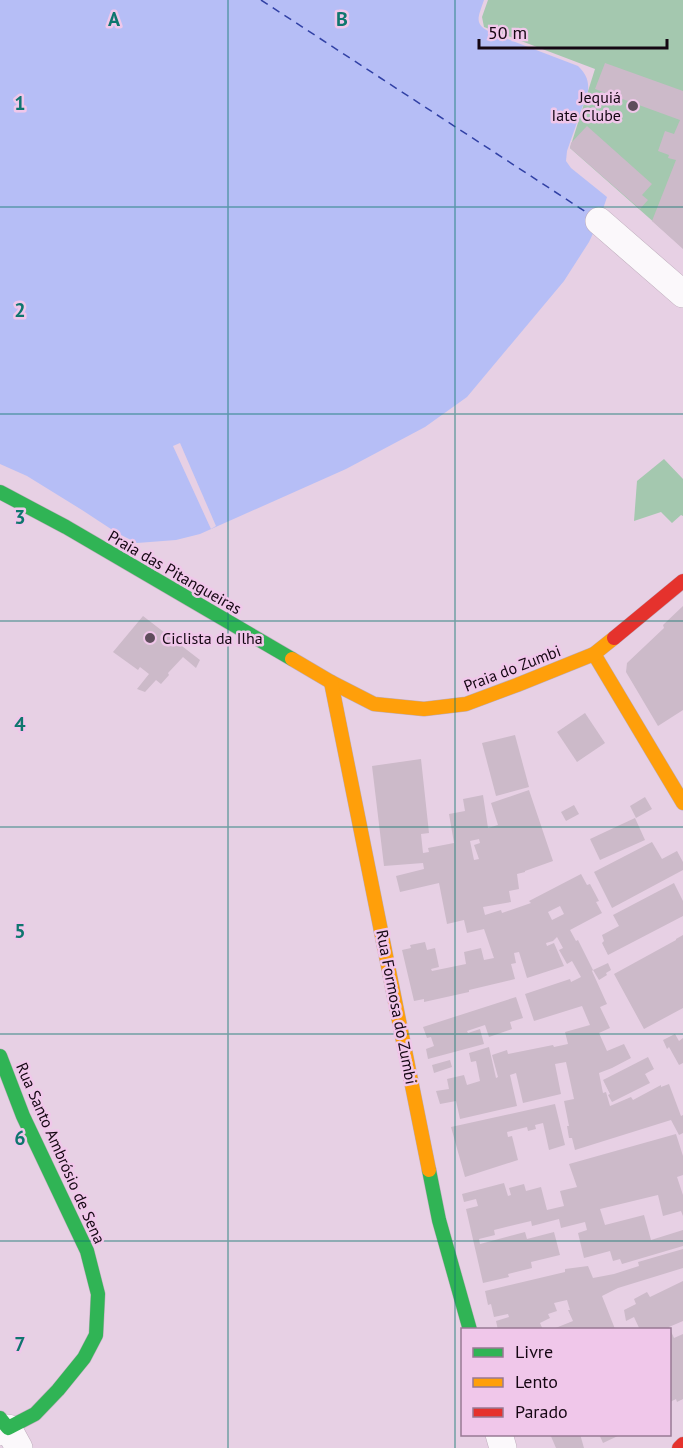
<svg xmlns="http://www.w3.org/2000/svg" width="683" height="1448" viewBox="0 0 683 1448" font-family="'PT Sans',sans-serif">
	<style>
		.green { fill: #a4c8af }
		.water { fill: #b6bef6 }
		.pier { fill: #e7d0e4 }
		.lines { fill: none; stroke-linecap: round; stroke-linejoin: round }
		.ferry { stroke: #3141a5; stroke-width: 1.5; stroke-dasharray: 8 6; stroke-linecap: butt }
		.building { fill: #ccbac9; fill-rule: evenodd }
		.street-casing { stroke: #bdacbb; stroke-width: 28 }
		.fast-casing { stroke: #bdacbb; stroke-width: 15 }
		.slow-casing { stroke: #bdacbb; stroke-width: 15 }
		.jam-casing { stroke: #bdacbb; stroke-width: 15 }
		.street { stroke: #fbf8fb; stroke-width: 27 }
		.fast { stroke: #30b455; stroke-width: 14 }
		.slow { stroke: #ff9f0a; stroke-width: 14 }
		.jam { stroke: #e5322d; stroke-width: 14 }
		.grid { fill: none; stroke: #0f766e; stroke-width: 1.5; stroke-opacity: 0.55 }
		.poi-dot { fill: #5e4d5c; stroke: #f0c7ea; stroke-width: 2 }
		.labels { text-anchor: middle; stroke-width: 5; stroke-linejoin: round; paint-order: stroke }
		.poi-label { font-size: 16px; fill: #150713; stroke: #f0c7ea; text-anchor: end }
		.street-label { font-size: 16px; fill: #150713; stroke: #f0c7ea }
		.grid-label { font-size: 20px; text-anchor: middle; font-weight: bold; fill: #0f766e; stroke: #f0c7ea; stroke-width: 5; stroke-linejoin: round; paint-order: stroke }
	</style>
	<rect width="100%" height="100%" fill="#e7d0e4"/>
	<g class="green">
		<path d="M488,0H683V248L570,148L595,69L484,27L482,17Z"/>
		<path d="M664,459L683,479V516L681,515L672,523L661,512L634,521L637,481Z"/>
	</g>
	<path class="water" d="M0,0H484C478,18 473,24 492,33L578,66C586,74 589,80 588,91L567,151L566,161L571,168L607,197L599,221L589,242L564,281L467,397L425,427L346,469L200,534L176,540L137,543L117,533L82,510L27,476L0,464Z"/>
	<path class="pier" d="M180,443L216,526L211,529L173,446Z"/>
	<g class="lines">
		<path class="ferry" d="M261,0L589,214"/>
	</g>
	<g class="building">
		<path d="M605,63L683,91V249L652,221L676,160L668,158L669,155L658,151L665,131L674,134L680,120L595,89Z"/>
		<path d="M587,126L652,184L642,195L648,200L640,209L570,148L571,143Z"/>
		<path d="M683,606V710L658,726L626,672L627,663L664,628L663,625Z"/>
		<path d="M143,616L200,660L196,668L183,657L168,673L169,675L161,684L156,680L145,692L137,689L149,674L140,667L138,670L113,652Z"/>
		<path d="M585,713L605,743L577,762L557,732Z"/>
		<path d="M515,735L529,787L496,796L482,743Z"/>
		<path d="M421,759L429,833L421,834L423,853L429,852L428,848L454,843L449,814L465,811L463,799L483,795L488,828L498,825L491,803L529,790L553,861L525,871V872L517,874L519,889L509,891L511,902L483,907L485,915L501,910L502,913L531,903L529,901L581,874L587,885L590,884L599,901L596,902L602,913L570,930L576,941L578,940L593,970L608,963L611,970L606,973L607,975L599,980L593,970L592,971L607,1004L600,1007L610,1028L599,1033L607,1051L624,1044L631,1058L612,1068L599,1073L603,1093L606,1092L610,1106L631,1097L633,1100L661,1085V1087L669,1084L681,1116L683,1115V1133L679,1135L671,1120L575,1150L572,1138H569L567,1126H569L564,1101L574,1099L566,1062L555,1064L561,1094L523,1103L516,1073L510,1075L517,1106L460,1119L456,1101L440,1104L436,1091L449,1089L447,1079L464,1075L467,1085L480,1081L476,1061L471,1062L469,1053L489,1047L496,1078L498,1077L492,1055L507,1050L508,1054L553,1045L554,1047L568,1044L565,1032L590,1025L582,1006L534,1021L525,994L570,979L571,982L581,977L572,961L567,964L559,950L563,948L557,937L553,941L546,943L547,946L554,943L564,966L527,978L519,952L514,953L516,963L511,964L515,979L469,990V992L424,1002V999L414,1001L402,950L411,948L410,945L425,942L427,950L435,948L439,967L431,969L432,971L466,964L464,952L481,948L484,960L494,958L484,929L467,933L464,920L447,924L439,883L400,892L396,876L424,869L423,863L384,866L372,766ZM479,839L480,843L474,845L479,859L474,860L470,841ZM560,906L564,914L552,920L548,912Z"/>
		<path d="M645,797L652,809L636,818L630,806Z"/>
		<path d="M574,805L579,814L566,821L561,812Z"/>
		<path d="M635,818L645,840L600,860L590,839Z"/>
		<path d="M652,842L662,859L677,851L683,862V870L612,908L594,872Z"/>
		<path d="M674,883L683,901V916L608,955L602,943L604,941L602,935L619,926L613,915Z"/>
		<path d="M683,935V1008L644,1029L614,974L676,940V939Z"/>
		<path d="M516,997L523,1018L510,1022L512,1029L489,1037L485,1025L467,1031L468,1033L480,1029L484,1044L428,1059L426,1049L434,1046L431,1037L427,1038L423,1027Z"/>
		<path d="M675,1034L679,1041L683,1038V1063L679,1065L669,1047L667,1049L663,1040Z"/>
		<path d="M648,1057L654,1069L645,1074L650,1083L612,1102L608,1095L610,1094L603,1080Z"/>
		<path d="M450,1060L452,1067L434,1073L432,1065Z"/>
		<path d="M555,1104L565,1145L549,1150L543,1123L535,1125L536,1129L528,1131L527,1127L507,1132L508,1137L512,1136L518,1160L465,1177L451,1127Z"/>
		<path d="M676,1134L683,1156V1175L677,1177L683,1195V1216L681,1211L663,1216L658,1195L600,1209L605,1225L644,1215L651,1240L683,1230V1246L622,1264L620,1259L613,1261L610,1251L584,1258L578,1233L587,1230L585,1222L561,1228L559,1219L532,1226L531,1221L494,1230L495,1235L479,1239L480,1244L525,1232L527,1239L554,1232L560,1255L531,1262L532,1268L508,1274L509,1277L483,1283L466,1209L478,1206L476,1199L464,1202L462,1194L504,1183L508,1196L511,1195L509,1188L524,1184L526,1191L541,1187L547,1210L564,1206L560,1191L577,1187L569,1164Z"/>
		<path d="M683,1249V1268L618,1288L602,1296L615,1329H553L573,1321L568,1310H570L567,1300L554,1303L557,1311L548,1314L550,1318L540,1323L543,1330H498L496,1321L509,1317L508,1314L494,1317L491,1304L488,1305L485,1291L565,1272V1269L588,1266L593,1278L614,1274L639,1266L638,1262Z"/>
		<path d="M683,1281V1321L669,1327L674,1338L683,1334V1399L677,1402L676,1399L670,1402V1330H640L634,1317L626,1321L624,1310L636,1304L634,1299L647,1292L650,1297Z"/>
		<path d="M550,1434H580L584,1448H556Z"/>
		<path d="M599,1434H622L603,1443Z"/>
	</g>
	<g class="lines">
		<g class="street-casing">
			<g id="street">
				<path d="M599,221L683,294"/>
				<path d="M0,1432L8,1428L19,1448"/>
				<path d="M499,1434L503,1448"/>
			</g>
		</g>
		<g class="fast-casing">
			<g id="fast">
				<path d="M0,492L66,527L292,659"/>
				<path d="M0,1056L23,1116L87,1251L98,1294L96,1335L84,1358L58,1390L35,1414L8,1428L0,1418"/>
				<path d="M429,1170L439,1220L470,1330"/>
			</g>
		</g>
		<g class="slow-casing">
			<g id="slow">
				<path d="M594,654L683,803"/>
				<path d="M292,659L331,682L374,704L424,709L466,704L517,685L594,654L614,638"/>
				<path d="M331,682L429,1170"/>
			</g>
		</g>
		<g class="jam-casing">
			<g id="jam">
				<path d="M614,638L683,581"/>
				<path d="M679,1448L683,1444"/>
			</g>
		</g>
		<use href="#street" class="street"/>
		<use href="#fast" class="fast"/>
		<use href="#slow" class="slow"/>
		<use href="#jam" class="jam"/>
	</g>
	<path class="grid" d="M228,0V1448M455,0V1448M0,207H683M0,414H683M0,621H683M0,827H683M0,1034H683M0,1241H683"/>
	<g class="poi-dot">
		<circle cx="633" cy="106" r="6"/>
		<circle cx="150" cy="638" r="6"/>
	</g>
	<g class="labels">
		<g class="poi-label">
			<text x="621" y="103">Jequiá<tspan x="621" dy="18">Iate Clube</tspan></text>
			<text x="162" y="644" text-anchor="start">Ciclista da Ilha</text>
		</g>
		<g class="street-label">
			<text transform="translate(175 572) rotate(30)" y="6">Praia das Pitangueiras</text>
			<text transform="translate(512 668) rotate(-21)" y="6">Praia do Zumbi</text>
			<text transform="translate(397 1007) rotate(79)" y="6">Rua Formosa do Zumbi</text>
			<text transform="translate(61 1153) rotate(66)" y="6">Rua Santo Ambrósio de Sena</text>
		</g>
	</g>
	<g class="grid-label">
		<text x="114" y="26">A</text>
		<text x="342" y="26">B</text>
		<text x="20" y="110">1</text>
		<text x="20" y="317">2</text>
		<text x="20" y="524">3</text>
		<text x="20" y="731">4</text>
		<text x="20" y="938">5</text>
		<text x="20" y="1145">6</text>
		<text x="20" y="1351">7</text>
	</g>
	<rect x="461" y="1328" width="210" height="108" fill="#f0c7ea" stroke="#987a94" stroke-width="1.5"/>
	<rect x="473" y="1348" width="30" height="9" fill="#30b455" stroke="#987a94" stroke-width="1.5"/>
	<text x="515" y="1358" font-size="18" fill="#150713">Livre</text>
	<rect x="473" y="1378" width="30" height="9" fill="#ff9f0a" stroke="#987a94" stroke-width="1.5"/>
	<text x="515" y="1388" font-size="18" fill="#150713">Lento</text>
	<rect x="473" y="1408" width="30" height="9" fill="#e5322d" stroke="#987a94" stroke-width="1.5"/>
	<text x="515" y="1418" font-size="18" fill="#150713">Parado</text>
	<path d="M479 39v9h188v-9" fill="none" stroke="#150713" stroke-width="3"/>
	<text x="488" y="39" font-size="18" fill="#150713" stroke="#f0c7ea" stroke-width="4.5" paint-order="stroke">50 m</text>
</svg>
